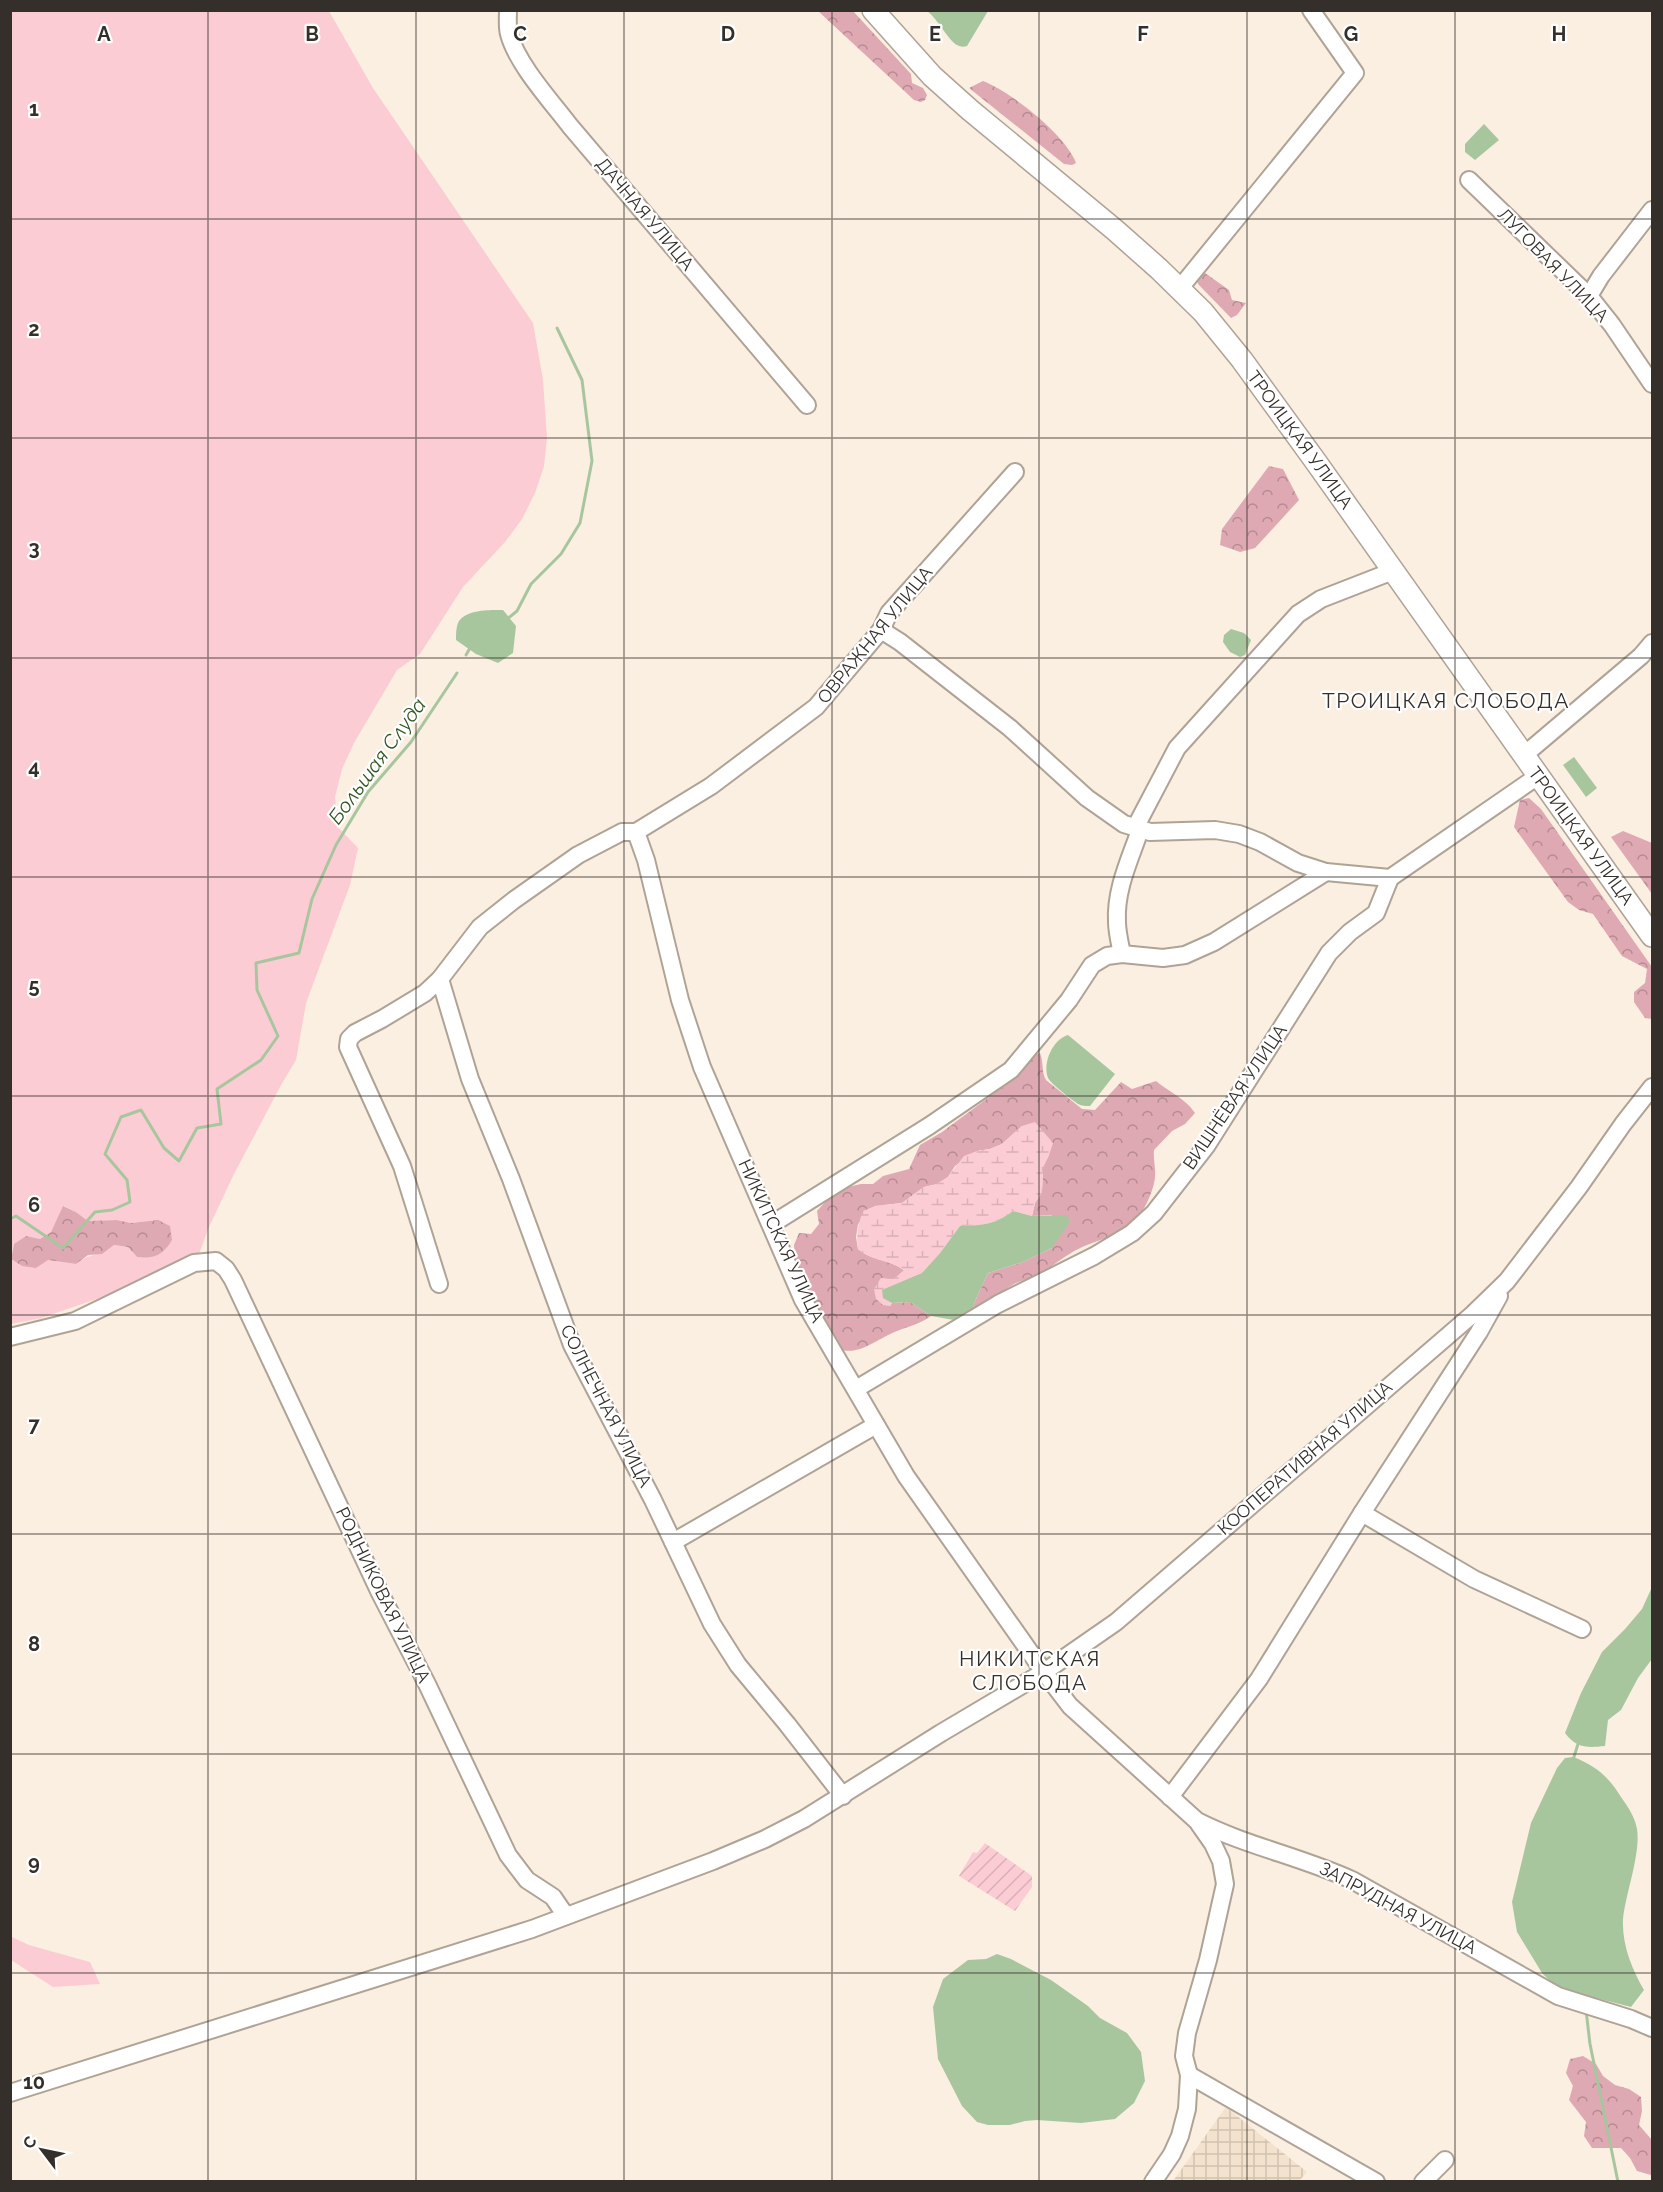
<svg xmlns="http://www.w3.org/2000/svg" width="1663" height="2192" viewBox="0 0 1663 2192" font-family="Raleway,sans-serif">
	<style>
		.industrial { fill: url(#industrial-grid) }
		.green { fill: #fcccd5 }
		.forest { fill: url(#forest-crowns) }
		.wetland { fill: url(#wetland-marsh) }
		.garden { fill: url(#garden-furrows) }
		.water { fill: #a8c69e }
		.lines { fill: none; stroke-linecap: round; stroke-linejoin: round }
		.stream { stroke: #a8c69e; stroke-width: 3 }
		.minor-casing { stroke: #aea395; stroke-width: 20 }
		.major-casing { stroke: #aea395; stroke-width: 24 }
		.minor { stroke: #fff; stroke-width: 16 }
		.major { stroke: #fff; stroke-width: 21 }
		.grid { fill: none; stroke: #342f2a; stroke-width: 1.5; stroke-opacity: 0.55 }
		.labels { text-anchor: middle; stroke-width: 4.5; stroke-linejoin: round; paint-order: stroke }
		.street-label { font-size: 18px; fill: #342f2a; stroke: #fff }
		.water-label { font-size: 20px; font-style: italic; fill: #2e561f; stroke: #fff }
		.quarter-label { font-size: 21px; letter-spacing: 1.5px; fill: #342f2a; stroke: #fff }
		.grid-label { font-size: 20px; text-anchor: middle; font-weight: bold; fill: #342f2a; stroke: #fff; stroke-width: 4.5; stroke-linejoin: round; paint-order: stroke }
	</style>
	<defs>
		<pattern id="industrial-grid" width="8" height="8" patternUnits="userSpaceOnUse" patternTransform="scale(1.5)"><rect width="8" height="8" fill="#f3e2cd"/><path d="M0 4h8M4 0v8" fill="none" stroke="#d1c2b0"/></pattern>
		<pattern id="forest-crowns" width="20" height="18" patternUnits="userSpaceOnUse" patternTransform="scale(1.5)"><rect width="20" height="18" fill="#dfa9b3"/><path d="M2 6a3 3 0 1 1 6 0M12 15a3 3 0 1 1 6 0" fill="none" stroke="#b68a92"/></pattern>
		<pattern id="wetland-marsh" width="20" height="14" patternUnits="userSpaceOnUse" patternTransform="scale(1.5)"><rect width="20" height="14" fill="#fcccd5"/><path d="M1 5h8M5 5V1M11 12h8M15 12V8" fill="none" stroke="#d9b0b7"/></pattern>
		<pattern id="garden-furrows" width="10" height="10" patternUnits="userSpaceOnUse" patternTransform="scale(1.5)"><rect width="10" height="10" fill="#fcccd5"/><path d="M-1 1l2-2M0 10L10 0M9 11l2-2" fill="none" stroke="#d9b0b7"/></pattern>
	</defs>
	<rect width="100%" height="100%" fill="#fbefe1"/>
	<path class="industrial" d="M1226,2107L1307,2172L1299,2181H1173Z"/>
	<g class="green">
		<path d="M11,11H329L373,88L533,323L543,380L547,438L544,466L535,493L522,519L505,542L463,587L420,654L397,670L354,743L342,769L335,797L338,827L358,848L350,885L306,1003L296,1060L281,1085L233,1176L209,1227L199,1254L179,1265L117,1292L41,1318L11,1324V1259L22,1266L48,1260L76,1264C91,1252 99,1257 114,1245L128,1247L137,1257L158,1220L131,1223L117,1220L88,1221L76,1212L64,1206L51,1232L40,1239L26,1237L14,1244L11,1254Z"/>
		<path d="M10,1936L29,1945L90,1962L100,1984L53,1987L11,1960Z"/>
	</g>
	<g class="forest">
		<path d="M818,11H853L911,74L912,83L923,88L927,95L925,100L921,102L914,100Z"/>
		<path d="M983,81C1011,92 1065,134 1076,163L1072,165L1064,164L969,88Z"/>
		<path d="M1205,273L1229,290L1232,300L1246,303L1237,315L1231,318L1198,284L1196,276Z"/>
		<path d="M1269,466L1283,469L1299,500L1255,548L1240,552L1220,545L1222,529Z"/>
		<path d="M1529,798L1541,809L1652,967V1019L1645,1018L1634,1002V992L1645,983L1647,969L1622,956L1593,914L1579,910L1568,902L1514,827L1520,800Z"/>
		<path d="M1623,831L1652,843V894L1611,837Z"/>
		<path d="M1040,1053C1044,1063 1041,1071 1046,1080L1082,1109L1095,1110L1121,1082L1132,1089L1156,1081C1169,1092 1185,1098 1195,1113L1185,1124L1172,1131L1154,1150C1153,1159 1156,1169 1155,1177C1154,1191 1143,1214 1133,1223C1116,1238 1090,1241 1071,1253C1060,1259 1051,1268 1040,1274C1032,1278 1022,1280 1014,1284C1000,1292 987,1305 972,1312L975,1301L988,1273L1023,1262L1052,1248V1215L1032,1216L1035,1203L1042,1192L1043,1167L1049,1155L1022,1126L1002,1144L990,1149L977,1151L955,1166L948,1177L937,1184L924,1187L902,1203L875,1206L858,1224L856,1237L858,1249C872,1261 890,1259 905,1271L894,1279L890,1306L892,1303L910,1302L931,1316C920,1324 909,1326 897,1331C876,1339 858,1358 836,1348L796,1272L794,1245L799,1233L811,1234L819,1224L817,1211L826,1201L848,1187L861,1184H873L883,1176L909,1169L920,1145L942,1132L1004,1086L1030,1056Z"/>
		<path d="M63,1206L76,1212L88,1221L117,1220L131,1223L158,1220L170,1226L172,1240C163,1255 155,1259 137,1257L128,1247L114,1245L102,1254L88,1255L76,1264L48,1260L36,1268L22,1266L11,1259L14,1244L26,1236L40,1239L51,1232Z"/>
		<path d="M1583,2056L1596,2064L1603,2076L1615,2085L1629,2089L1641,2097L1642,2111L1639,2125L1652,2140V2172L1651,2175L1637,2171L1630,2158L1621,2148H1592L1584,2136L1586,2122L1569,2100L1573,2086L1566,2073L1570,2059Z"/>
	</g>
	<path class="wetland" d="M1035,1122L1053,1143L1049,1155L1043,1167L1042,1193L1035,1203L1032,1216L1013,1211C994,1225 983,1225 960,1226L940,1253L922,1273L884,1298L892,1303L890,1306L883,1305L876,1299L874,1289L881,1278L894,1279L904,1270C889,1259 873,1262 858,1249C856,1235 858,1224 863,1211L875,1206L902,1203L924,1187L937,1184L948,1177L964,1156L977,1151L990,1149L1002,1144L1022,1126Z"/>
	<path class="garden" d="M985,1843L1032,1876V1887L1015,1911L959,1876L973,1852L977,1853Z"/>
	<g class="water">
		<path d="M927,11H988L967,46C963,47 961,47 957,45C948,40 938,19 927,11Z"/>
		<path d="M1484,124L1499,140L1475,160L1465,152V144Z"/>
		<path d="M503,610L516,626L513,653L498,663L476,654L456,640C456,634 456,626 459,621C468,609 490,610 503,610Z"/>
		<path d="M1231,629L1244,633L1251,640L1245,655L1240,657L1230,652L1223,642L1224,635Z"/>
		<path d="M1574,757L1597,788L1586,797L1563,765Z"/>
		<path d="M1068,1035L1115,1074L1090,1106C1087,1106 1083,1106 1080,1105C1074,1102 1050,1083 1048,1078C1042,1063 1053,1039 1068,1035Z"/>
		<path d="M1013,1211L1032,1216L1067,1215L1070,1222L1052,1248L1023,1262L988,1273L975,1301L972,1312L954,1320L931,1316L910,1302L892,1303L883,1298L882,1290L922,1273L940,1253L960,1226C983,1225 994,1225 1013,1211Z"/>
		<path d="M1652,1587V1659L1638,1678L1621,1710L1608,1720L1605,1746C1587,1748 1576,1748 1565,1733L1581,1693L1602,1652L1625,1629L1642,1609Z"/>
		<path d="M1573,1757C1595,1765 1609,1777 1621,1797C1628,1807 1635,1817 1637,1829C1641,1854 1625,1895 1623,1920C1622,1945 1632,1969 1644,1990L1631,2007L1557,1988L1542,1973L1517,1932L1512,1902L1531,1823L1557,1768L1565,1758Z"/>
		<path d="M997,1954L1011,1959L1051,1980L1088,2006L1100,2018L1127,2033L1141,2052L1145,2081L1134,2103L1115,2119L1081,2123L1037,2120L1025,2121L1010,2125H988L977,2122L962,2106L938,2059L933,2007L943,1979L968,1960L986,1959Z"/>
	</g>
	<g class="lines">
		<g class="stream">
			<path d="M506,620L517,611L531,584L561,554L580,523L592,461L582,380L557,328"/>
			<path d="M466,655L470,648"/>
			<path d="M10,1219L16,1216L63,1248L95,1212L112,1210L130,1202L127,1180L105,1154L121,1117L141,1110L164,1148L179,1161L197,1128L221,1124L217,1089L261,1060L278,1036L257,990L256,963L299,953L312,899L336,845L368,792L411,742L457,673"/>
			<path d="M1573,1760L1578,1744"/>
			<path d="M1586,2010L1590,2044L1618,2182"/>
		</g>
		<g class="minor-casing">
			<g id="minor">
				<path d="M508,10C508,18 507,27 509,34C517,64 551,101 570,126L807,405"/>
				<path d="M1469,180L1589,296L1612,325L1652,384"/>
				<path d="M1180,288L1355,73L1311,10"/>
				<path d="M1589,296L1601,276L1652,210"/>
				<path d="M881,630L900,642L1010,728L1087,798L1124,824L1150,832L1215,830L1239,834L1260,842L1298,863L1326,872L1390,878L1538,776"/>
				<path d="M1523,756L1641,656L1652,643"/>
				<path d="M1135,828L1177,748L1298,614L1321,599L1393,571"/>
				<path d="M636,832L646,860L680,1000L702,1067L803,1300L906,1476L1044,1672L1070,1706L1197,1821C1246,1846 1302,1857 1352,1880L1558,1996L1631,2019L1652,2028"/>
				<path d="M1122,954C1120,944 1117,932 1117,922C1115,890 1130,859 1140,830"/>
				<path d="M440,979L470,1079L511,1179L572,1345L653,1500L712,1624L738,1665L787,1724L843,1796"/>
				<path d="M772,1224L929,1126L1011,1070L1069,1000L1092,965L1107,956L1122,954L1163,958L1185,955L1214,942L1326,872"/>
				<path d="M439,1284L402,1166L348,1047L349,1039L355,1033L382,1019L425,993L440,979L480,927L514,900L578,855L622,832H636L711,786L816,707L881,630L889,613L1015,472"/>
				<path d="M10,1337L75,1321L194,1263L216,1261L226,1269L233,1280L380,1593L427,1684L508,1855L527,1880L553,1897L566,1916"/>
				<path d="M856,1389L998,1304L1094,1256L1132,1233L1154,1213L1207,1145L1329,953L1350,932L1376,913L1390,878"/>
				<path d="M1362,1513L1474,1579L1582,1629"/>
				<path d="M673,1542L876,1425"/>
				<path d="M1170,1797L1259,1679L1362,1513L1479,1332L1499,1296"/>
				<path d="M1189,2075L1376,2182"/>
				<path d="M10,2093L532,1929L713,1861L765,1839L804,1819L941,1733L1044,1672L1116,1622L1473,1314L1507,1281L1579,1187L1623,1124L1652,1087"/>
				<path d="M1153,2182L1172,2154L1180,2136L1187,2109L1189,2075L1184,2056L1187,2033L1208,1960L1225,1884L1221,1861L1213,1844L1199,1824"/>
				<path d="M1423,2182L1445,2160"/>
			</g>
		</g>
		<g class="major-casing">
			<path id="major" d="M873,10L932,76L970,110L1115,230L1159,269L1203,312L1242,360L1316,462L1652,936"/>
		</g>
		<use href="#minor" class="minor"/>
		<use href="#major" class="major"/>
	</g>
	<path class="grid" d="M208,10V2182M416,10V2182M624,10V2182M832,10V2182M1039,10V2182M1247,10V2182M1455,10V2182M10,219H1652M10,438H1652M10,658H1652M10,877H1652M10,1096H1652M10,1315H1652M10,1534H1652M10,1754H1652M10,1973H1652"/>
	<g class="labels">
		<g class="street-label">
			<text transform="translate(645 214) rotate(50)" y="6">ДАЧНАЯ УЛИЦА</text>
			<text transform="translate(1553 265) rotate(46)" y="6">ЛУГОВАЯ УЛИЦА</text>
			<text transform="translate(1300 440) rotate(54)" y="6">ТРОИЦКАЯ УЛИЦА</text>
			<text transform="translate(875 635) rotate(-51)" y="6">ОВРАЖНАЯ УЛИЦА</text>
			<text transform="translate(1581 836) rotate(54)" y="6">ТРОИЦКАЯ УЛИЦА</text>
			<text transform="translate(1235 1097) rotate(-56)" y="6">ВИШНЁВАЯ УЛИЦА</text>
			<text transform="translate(781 1241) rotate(65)" y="6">НИКИТСКАЯ УЛИЦА</text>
			<text transform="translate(606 1406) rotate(63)" y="6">СОЛНЕЧНАЯ УЛИЦА</text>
			<text transform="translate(1305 1458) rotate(-41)" y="6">КООПЕРАТИВНАЯ УЛИЦА</text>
			<text transform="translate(383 1595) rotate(64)" y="6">РОДНИКОВАЯ УЛИЦА</text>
			<text transform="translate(1398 1908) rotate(28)" y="6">ЗАПРУДНАЯ УЛИЦА</text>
		</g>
		<g class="water-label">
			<text transform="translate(377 761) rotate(-54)" y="7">Большая Слуда</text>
		</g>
		<g class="quarter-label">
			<text x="1446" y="708">ТРОИЦКАЯ СЛОБОДА</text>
			<text x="1030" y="1666">НИКИТСКАЯ<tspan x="1030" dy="24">СЛОБОДА</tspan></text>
		</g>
	</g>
	<g class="grid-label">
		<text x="104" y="41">A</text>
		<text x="312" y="41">B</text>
		<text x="520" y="41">C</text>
		<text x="728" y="41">D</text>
		<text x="935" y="41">E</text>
		<text x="1143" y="41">F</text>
		<text x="1351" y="41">G</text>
		<text x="1559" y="41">H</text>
		<text x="34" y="116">1</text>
		<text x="34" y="336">2</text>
		<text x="34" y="555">3</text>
		<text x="34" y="774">4</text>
		<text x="34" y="993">5</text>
		<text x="34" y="1212">6</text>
		<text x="34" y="1432">7</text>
		<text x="34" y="1651">8</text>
		<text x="34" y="1870">9</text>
		<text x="34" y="2089">10</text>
	</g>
	<rect width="1663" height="2192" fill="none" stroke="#342f2a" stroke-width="24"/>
	<g transform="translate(42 2150) rotate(302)" stroke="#ffffff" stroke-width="4.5" paint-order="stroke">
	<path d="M0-4.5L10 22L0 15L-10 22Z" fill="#342f2a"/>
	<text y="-9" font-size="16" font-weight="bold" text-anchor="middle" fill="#342f2a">С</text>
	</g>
</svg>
